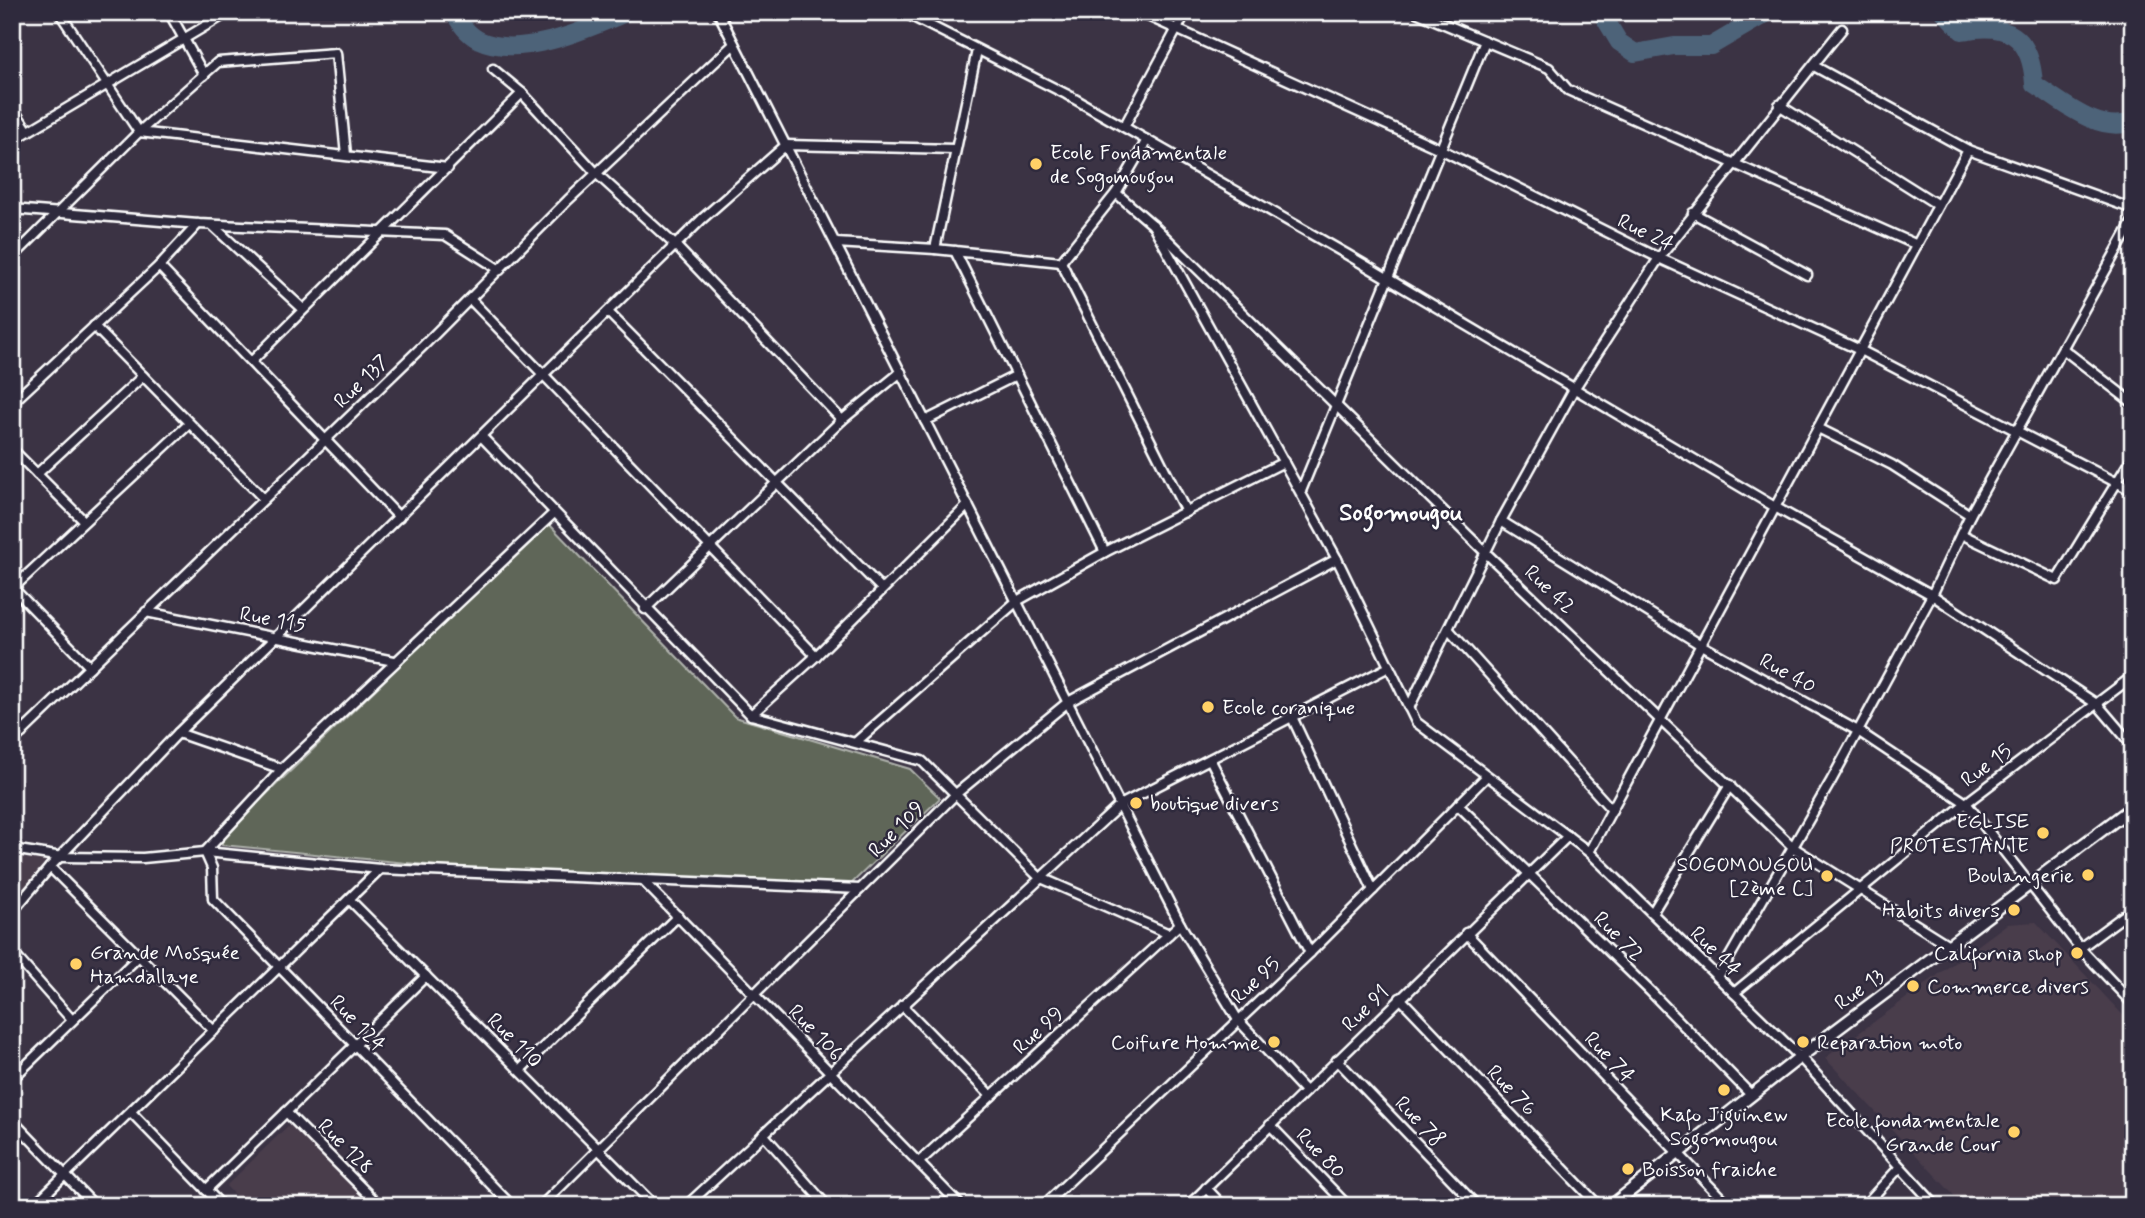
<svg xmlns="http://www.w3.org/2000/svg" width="2145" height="1218" viewBox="0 0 2145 1218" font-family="Mynerve,sans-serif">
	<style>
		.built { fill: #4a3d4c }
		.green { fill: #5f6659; stroke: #afb2ac; stroke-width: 2 }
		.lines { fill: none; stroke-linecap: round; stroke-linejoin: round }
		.river { stroke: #4e6379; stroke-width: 18 }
		.minor-casing { stroke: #fff; stroke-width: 13 }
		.tertiary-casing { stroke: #fff; stroke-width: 15 }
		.minor { stroke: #2f2a3d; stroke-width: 8 }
		.tertiary { stroke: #2f2a3d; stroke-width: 10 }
		.poi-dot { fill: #ffd166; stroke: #2f2a3d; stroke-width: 2.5 }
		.labels { text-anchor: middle; stroke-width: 5; stroke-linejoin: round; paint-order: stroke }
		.poi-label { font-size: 21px; fill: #fff; stroke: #2f2a3d; text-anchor: start }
		.street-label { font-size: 21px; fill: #fff; stroke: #2f2a3d }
		.quarter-label { font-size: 24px; font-weight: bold; fill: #fff; stroke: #2f2a3d }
	</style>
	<rect width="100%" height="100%" fill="#3b3344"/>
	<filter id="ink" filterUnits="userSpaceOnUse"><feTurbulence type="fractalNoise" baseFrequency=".0143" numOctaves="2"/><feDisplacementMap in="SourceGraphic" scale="14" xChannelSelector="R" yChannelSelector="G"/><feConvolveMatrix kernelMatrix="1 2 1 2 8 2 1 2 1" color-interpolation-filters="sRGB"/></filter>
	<g filter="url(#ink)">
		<g class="built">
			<path d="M12,855L45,861L32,882L12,901Z"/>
			<path d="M2036,922L2133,1026V1206H1964L1825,1058L2007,924Z"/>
			<path d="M291,1123L370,1204L368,1206H245L226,1186Z"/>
		</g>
		<path class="green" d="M548,523L735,717L910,769L940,798L850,885L498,872L222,845L220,839Z"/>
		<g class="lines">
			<g class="river">
				<path d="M453,12C460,23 467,34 479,40C521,60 589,28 628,12"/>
				<path d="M1601,12L1619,42L1635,53L1674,46H1711L1769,12"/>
				<path d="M1944,12L1962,31C2007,22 2031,35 2034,84C2061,101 2100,136 2133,121"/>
			</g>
			<g class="minor-casing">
				<g id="minor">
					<path d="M59,12L139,132L218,62L336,53L346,155"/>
					<path d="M169,12L204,75"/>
					<path d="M718,12L1180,924L1238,1020L1305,1091"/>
					<path d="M903,12L1066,94L1348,255L1775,507L1932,595L2098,705L2133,746"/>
					<path d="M1139,12L1442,150L1659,258L1860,350L2133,491"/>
					<path d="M1416,12L1549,68L1568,90L1917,245"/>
					<path d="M1814,66L1968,150L2133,209"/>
					<path d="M493,69L522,93L597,174L675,245L842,420"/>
					<path d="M1779,105L1938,205"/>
					<path d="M12,107L28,131"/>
					<path d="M1124,127L1186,12"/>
					<path d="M12,141L229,12"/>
					<path d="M1116,193L1153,225L1486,553L1794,848L1950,946"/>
					<path d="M12,209L198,224L445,235L500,270"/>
					<path d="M1693,213L1807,275"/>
					<path d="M212,225L302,308"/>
					<path d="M1153,225L1337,559L1416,722L1589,852L1800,1057L1936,1206"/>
					<path d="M836,243L935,249L1061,262"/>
					<path d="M935,249L977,50"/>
					<path d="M955,251L1105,552"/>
					<path d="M12,258L139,132L448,168"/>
					<path d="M1061,262L1186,512"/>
					<path d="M1061,262L1116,193L1147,140"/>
					<path d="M159,266L198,224"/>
					<path d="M470,299L816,656"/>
					<path d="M608,312L882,589"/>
					<path d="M94,326L264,499"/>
					<path d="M2063,349L2133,403"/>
					<path d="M251,362L522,93"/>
					<path d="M12,403L159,266L399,517"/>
					<path d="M925,421L1017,375"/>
					<path d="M1818,428L1892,465L1970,515"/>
					<path d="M482,437L751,715L922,761L1039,877L1169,934"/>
					<path d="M12,449L83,520"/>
					<path d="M37,474L143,376"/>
					<path d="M1301,491L1485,41"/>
					<path d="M1501,521L1701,645L1858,731L1966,803L2080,948L2133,1004"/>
					<path d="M1961,534L2057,580L2133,456"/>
					<path d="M12,587L90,667"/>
					<path d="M13,588L189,424"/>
					<path d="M645,609L842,420L901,372"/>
					<path d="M146,612L394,661"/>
					<path d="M1449,630L1612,810"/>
					<path d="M1409,708L1501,521L1574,389L1659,258L1842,29"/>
					<path d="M751,715L816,656L968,505"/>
					<path d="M1292,717L1373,890"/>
					<path d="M12,723L22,733"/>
					<path d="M178,733L282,769"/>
					<path d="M12,742L426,343L568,200L734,44"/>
					<path d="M856,742L1017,601L1105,552L1284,462"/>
					<path d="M1210,759L1310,953"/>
					<path d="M1458,805L1650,991L1751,1095"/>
					<path d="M12,849L62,857L143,858L205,852L380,869L860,889"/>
					<path d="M1589,852L1968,150"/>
					<path d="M50,867L214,1031"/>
					<path d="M645,883L961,1206"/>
					<path d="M350,900L655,1206"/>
					<path d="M12,912L50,867L178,733L702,219L786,145L955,149"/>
					<path d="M1652,913L1730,785"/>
					<path d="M1466,933L1729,1206"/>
					<path d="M2080,948L2133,909"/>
					<path d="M12,952L72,1020"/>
					<path d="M1718,977L1831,781L1932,595L1970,515L2133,221"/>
					<path d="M1734,993L1966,803L2133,676"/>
					<path d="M1400,998L1599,1206"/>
					<path d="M902,1005L991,1096"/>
					<path d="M1337,1060L1477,1206"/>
					<path d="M520,1070L678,916"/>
					<path d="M12,1079L139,956"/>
					<path d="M131,1112L222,1206"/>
					<path d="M286,1112L380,1206"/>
					<path d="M12,1120L95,1206"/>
					<path d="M1270,1125L1348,1206"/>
					<path d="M763,1134L827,1206"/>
					<path d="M919,1162L1180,924"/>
					<path d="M1206,1188L1223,1206"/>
					<path d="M206,1190L426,976"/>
					<path d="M33,1206L380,869"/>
					<path d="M512,1206L213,899L212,868L205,852L282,769L554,513"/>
					<path d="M541,1206L957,793L1068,702L1337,559"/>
					<path d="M686,1206L1120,805L1389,667"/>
					<path d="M1043,1206L1310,953L1487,776"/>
					<path d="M1188,1206L1568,836"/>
					<path d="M1864,1206L1900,1167"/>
				</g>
			</g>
			<g class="tertiary-casing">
				<path id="tertiary" d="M1611,1206L1800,1057L2133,807"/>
			</g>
			<use href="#minor" class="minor"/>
			<use href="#tertiary" class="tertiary"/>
		</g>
	</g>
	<g class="poi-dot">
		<circle cx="1036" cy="164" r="7"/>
		<circle cx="1208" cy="707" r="7"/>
		<circle cx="1136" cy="803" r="7"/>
		<circle cx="2043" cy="833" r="7"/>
		<circle cx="2088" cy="875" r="7"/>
		<circle cx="1827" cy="876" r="7"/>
		<circle cx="2014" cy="910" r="7"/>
		<circle cx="2077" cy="953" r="7"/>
		<circle cx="76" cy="964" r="7"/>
		<circle cx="1913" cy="986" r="7"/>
		<circle cx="1274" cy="1042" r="7"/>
		<circle cx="1803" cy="1042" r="7"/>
		<circle cx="1724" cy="1090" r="7"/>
		<circle cx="2014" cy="1132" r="7"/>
		<circle cx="1628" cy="1169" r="7"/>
	</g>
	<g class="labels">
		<g class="poi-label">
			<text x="1050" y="159">Ecole Fondamentale<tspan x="1050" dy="24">de Sogomougou</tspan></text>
			<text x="1222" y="714">Ecole coranique</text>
			<text x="1150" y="810">boutique divers</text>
			<text x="2029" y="828" text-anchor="end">EGLISE<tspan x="2029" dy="24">PROTESTANTE</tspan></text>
			<text x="1813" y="871" text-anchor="end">SOGOMOUGOU<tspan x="1813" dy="24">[2ème C]</tspan></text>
			<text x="2074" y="882" text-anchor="end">Boulangerie</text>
			<text x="2000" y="917" text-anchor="end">Habits divers</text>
			<text x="90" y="959">Grande Mosquée<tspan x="90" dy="24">Hamdallaye</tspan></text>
			<text x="2063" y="960" text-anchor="end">California shop</text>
			<text x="1927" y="993">Commerce divers</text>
			<text x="1260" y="1049" text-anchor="end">Coifure Homme</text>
			<text x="1817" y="1049">Reparation moto</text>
			<text x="1724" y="1121" text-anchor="middle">Kafo Jiguinew<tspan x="1724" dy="24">Sogomougou</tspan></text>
			<text x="2000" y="1127" text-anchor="end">Ecole fondamentale<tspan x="2000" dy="24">Grande Cour</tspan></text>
			<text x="1642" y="1176">Boisson fraiche</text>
		</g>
		<g class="street-label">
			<text transform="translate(1646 232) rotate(26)" y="7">Rue 24</text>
			<text transform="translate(361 381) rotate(-44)" y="7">Rue 137</text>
			<text transform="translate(1550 589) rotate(43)" y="7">Rue 42</text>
			<text transform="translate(273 619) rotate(11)" y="7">Rue 115</text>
			<text transform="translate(1788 673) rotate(29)" y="7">Rue 40</text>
			<text transform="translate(1986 765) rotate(-37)" y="7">Rue 15</text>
			<text transform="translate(896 829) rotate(-45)" y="7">Rue 109</text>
			<text transform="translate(1619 936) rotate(45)" y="7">Rue 72</text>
			<text transform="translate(1716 951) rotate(44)" y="7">Rue 44</text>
			<text transform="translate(1255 980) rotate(-43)" y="7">Rue 95</text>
			<text transform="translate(1859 989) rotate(-36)" y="7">Rue 13</text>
			<text transform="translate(1365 1008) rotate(-44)" y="7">Rue 91</text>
			<text transform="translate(358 1023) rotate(46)" y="7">Rue 124</text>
			<text transform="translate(1038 1030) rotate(-42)" y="7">Rue 99</text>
			<text transform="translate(816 1032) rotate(46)" y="7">Rue 106</text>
			<text transform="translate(515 1040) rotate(45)" y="7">Rue 110</text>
			<text transform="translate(1610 1057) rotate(46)" y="7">Rue 74</text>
			<text transform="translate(1512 1090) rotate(46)" y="7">Rue 76</text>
			<text transform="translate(1420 1121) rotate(46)" y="7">Rue 78</text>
			<text transform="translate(346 1146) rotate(45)" y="7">Rue 128</text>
			<text transform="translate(1321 1153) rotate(46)" y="7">Rue 80</text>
		</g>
		<g class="quarter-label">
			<text x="1401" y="520">Sogomougou</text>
		</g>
	</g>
	<rect width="2145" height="1218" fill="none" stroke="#2f2a3d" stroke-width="42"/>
	<rect x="21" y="21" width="2103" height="1176" fill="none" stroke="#fff" stroke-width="2.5" filter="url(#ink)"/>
</svg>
